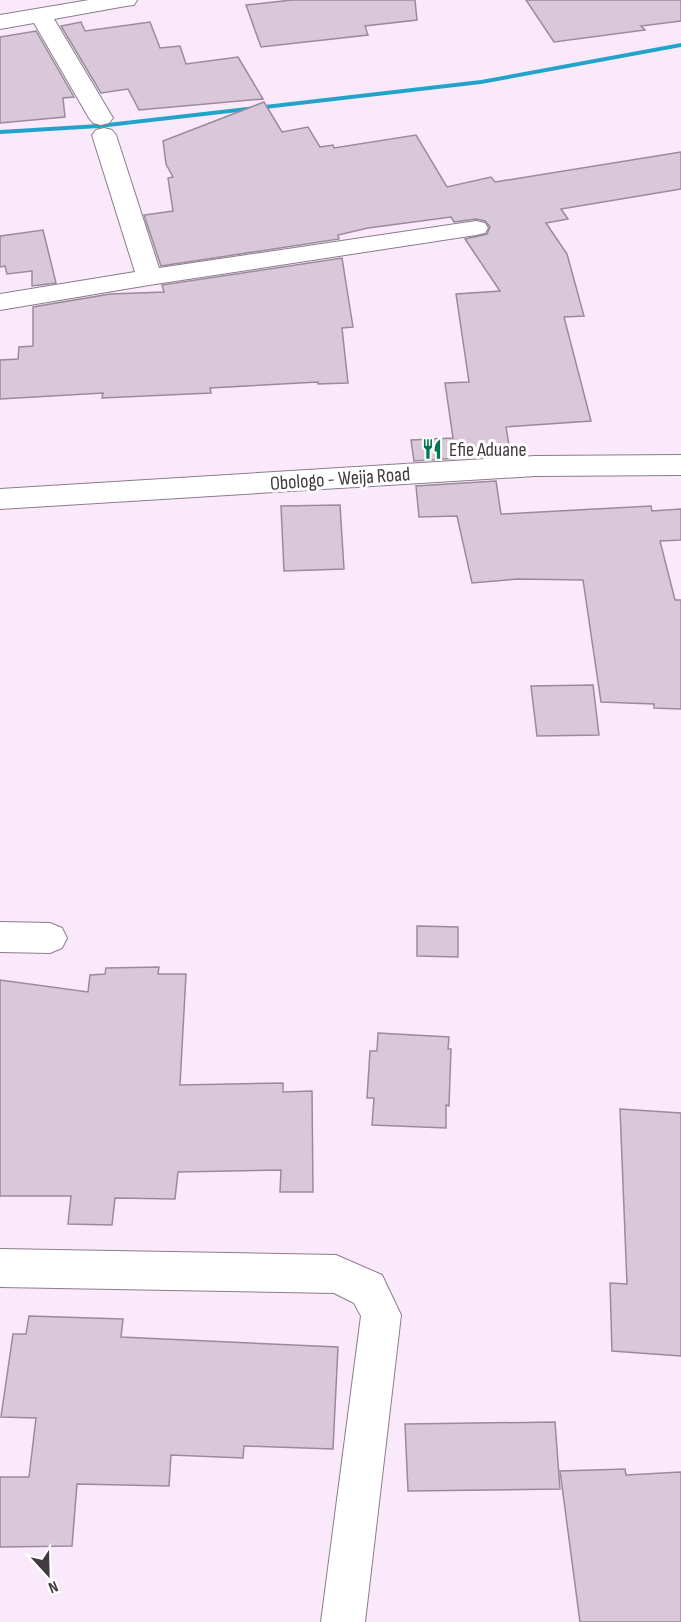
<svg xmlns="http://www.w3.org/2000/svg" width="681" height="1622" viewBox="0 0 681 1622" font-family="'Sofia Sans Condensed',sans-serif">
	<style>
		.lines { fill: none; stroke-linecap: round; stroke-linejoin: round }
		.stream { fill: #22a4ca; fill-rule: evenodd }
		.building { fill: #d8c8d9; stroke: #9a8b9b; stroke-width: 1.5 }
		.minor-casing { stroke: #8b7c8b; stroke-width: 2 }
		.minor { fill: #fff; fill-rule: evenodd }
		.labels { text-anchor: middle; stroke-width: 6; stroke-linejoin: round; paint-order: stroke }
		.poi-label { font-size: 20px; fill: #413a41; stroke: #fff; text-anchor: start }
		.street-label { font-size: 20px; fill: #413a41; stroke: #fff }
	</style>
	<rect width="100%" height="100%" fill="#fae9fa"/>
	<g class="lines">
		<path class="stream" d="M681,43V47L481,84L99,128L0,134V130L99,124L481,80Z"/>
	</g>
	<g class="building">
		<path d="M292,0H415L417,20L365,26L368,35L261,47L246,5Z"/>
		<path d="M526,0H681V21L641,26L645,30L554,42Z"/>
		<path d="M81,22L85,31L150,22L160,48L180,46L186,64L238,57L263,99L139,110L128,89L101,93L61,26Z"/>
		<path d="M36,31L74,97L63,98L65,117L0,123V37Z"/>
		<path d="M264,102L282,132L308,127L320,147L333,145L334,148L416,135L447,187L491,177L495,182L681,152V189L561,209L568,219L546,223L567,254L584,316L564,317L591,421L506,427L510,451L492,452V456L414,461L411,440L453,438L445,383L469,382L456,294L500,291L465,239L487,234L490,227L485,221L476,219L454,222L451,217L368,228L338,235L339,239L161,266L144,215L173,211L168,178L173,177L166,164L163,141Z"/>
		<path d="M43,230L56,283L32,286V271L7,274L5,266L0,267V236Z"/>
		<path d="M342,258L353,327L342,328L348,383L318,384V382L210,388L211,393L102,398L103,393L0,399V360L18,359L19,347L33,346V307L110,294L164,292L162,285Z"/>
		<path d="M496,481L501,514L651,506L652,511L681,509V540L660,541L675,600H681V709L654,708V704L601,702L583,580L518,579L472,583L457,516L419,517L416,486Z"/>
		<path d="M340,505L344,569L284,571L281,506Z"/>
		<path d="M593,685L599,735L537,736L531,686Z"/>
		<path d="M417,926L458,927V957L417,956Z"/>
		<path d="M159,967L158,974H186L180,1085L283,1083V1092L312,1091L313,1192H280L281,1170L178,1172L175,1199L115,1198L112,1225L68,1224L71,1196H0V980L88,992L90,975L105,974L106,968Z"/>
		<path d="M378,1033L449,1037L448,1049H451L449,1106L446,1105V1128L372,1125L374,1098H367L370,1051H377Z"/>
		<path d="M620,1109L681,1113V1356L612,1351L610,1283L627,1284Z"/>
		<path d="M29,1316L123,1319L121,1337L338,1347L333,1449L244,1446L243,1458L171,1455L169,1486L77,1484L72,1546L0,1547V1477H29L36,1418L1,1417L13,1334H26Z"/>
		<path d="M555,1422L560,1489L408,1491L405,1424Z"/>
		<path d="M625,1469L626,1475L681,1472V1622H580L560,1471Z"/>
	</g>
	<g class="lines">
		<g class="minor-casing">
			<g id="minor">
				<path d="M89,0H137L134,5L126,6L54,19L113,118L109,123L101,125L93,123L89,118L34,23L0,29V15Z"/>
				<path d="M104,128L112,130L116,135L159,268L476,221L485,223L488,228L485,233L476,235L149,285L0,310V294L135,272L92,135L96,130Z"/>
				<path d="M681,455V475L535,476L0,509V489L535,456Z"/>
				<path d="M0,922L50,923L62,928L67,938L62,948L50,953L0,952Z"/>
				<path d="M0,1249L336,1255L382,1275L401,1315L365,1622H321L361,1316L354,1303L334,1293L0,1287Z"/>
			</g>
		</g>
		<use href="#minor" class="minor"/>
	</g>
	<defs>
		<g id="restaurant-bare" transform="scale(1.62)"><path d="M-5-6h1v4h1v-4h1v4h1v-4h1v5L-1.5 .5V6h-2V.5L-5-1ZM5-6V6H3V1.5H1.5Q1.5-4 5-6Z" fill="#007550" stroke="#fff" stroke-width="2.5" paint-order="stroke"/></g>
	</defs>
	<g fill-rule="evenodd">
		<use href="#restaurant-bare" x="432" y="449"/>
	</g>
	<g class="labels">
		<g class="poi-label">
			<text x="449" y="456">Efie Aduane</text>
		</g>
		<g class="street-label">
			<text transform="translate(340 478) rotate(-4)" y="7">Obologo - Weija Road</text>
		</g>
	</g>
	<g transform="translate(48 1574) rotate(158)" stroke="#ffffff" stroke-width="4.5" paint-order="stroke">
	<path d="M0-4.5L10 22L0 15L-10 22Z" fill="#413a41"/>
	<text y="-9" font-size="16" font-weight="bold" text-anchor="middle" fill="#413a41">N</text>
	</g>
</svg>
